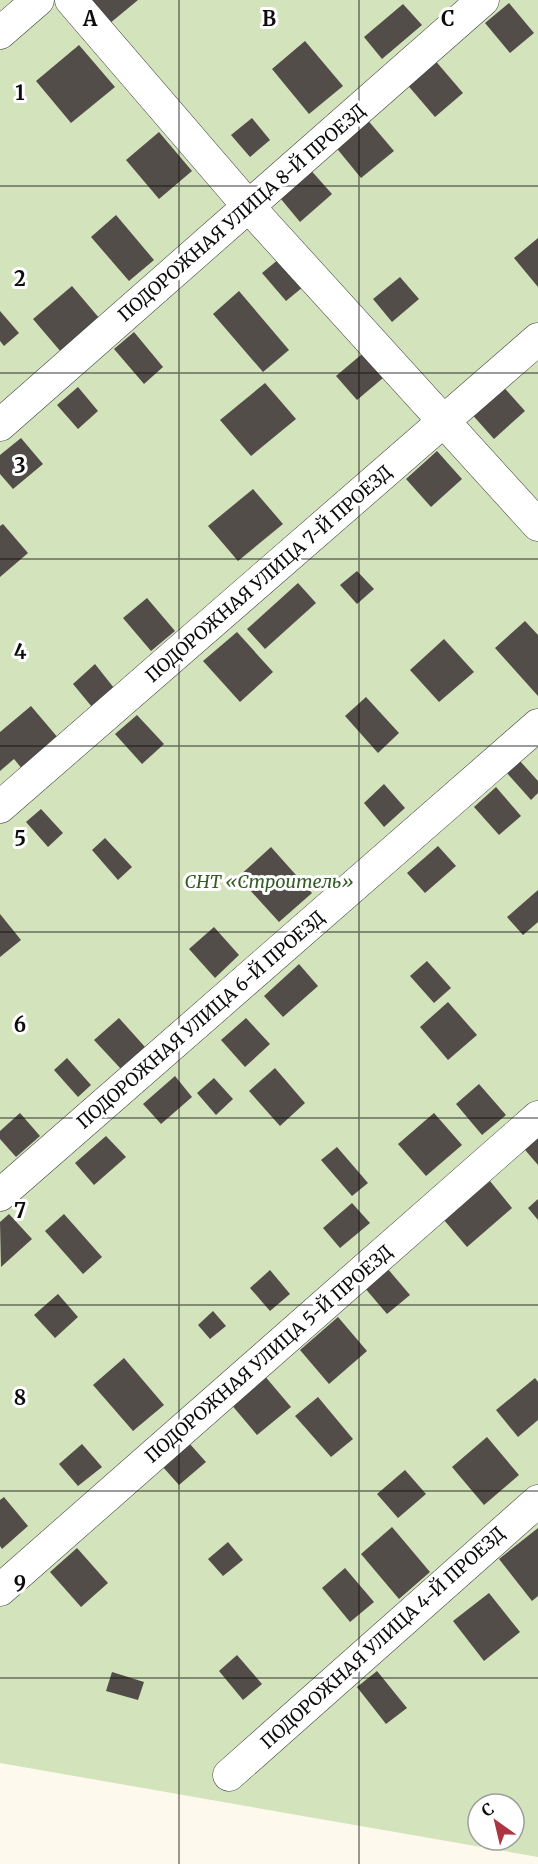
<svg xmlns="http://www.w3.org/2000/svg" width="538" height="1864" viewBox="0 0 538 1864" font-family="Merriweather,serif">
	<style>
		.green { fill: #d3e3bb; fill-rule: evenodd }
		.building { fill: #534d4a }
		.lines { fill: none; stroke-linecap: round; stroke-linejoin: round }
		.minor-casing { stroke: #3f3f3f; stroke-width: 33 }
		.minor { stroke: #fff; stroke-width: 32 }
		.grid { fill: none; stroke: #0c0c0c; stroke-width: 1.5; stroke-opacity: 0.55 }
		.labels { text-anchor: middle; stroke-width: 6; stroke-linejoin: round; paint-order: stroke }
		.street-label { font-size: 18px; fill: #0c0c0c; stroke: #fff }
		.park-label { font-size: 18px; font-style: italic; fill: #345c24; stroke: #fff }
		.grid-label { font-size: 20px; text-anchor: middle; font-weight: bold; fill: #0c0c0c; stroke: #fff; stroke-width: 6; stroke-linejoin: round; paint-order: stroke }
	</style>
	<rect width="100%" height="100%" fill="#fdf9ed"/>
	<path class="green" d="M0,0H538V1857L0,1763ZM478,1804H514V1840H478Z"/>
	<g class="building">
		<path d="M89,0H138L109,24Z"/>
		<path d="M509,3L534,33L510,53L485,23Z"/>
		<path d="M403,4L422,25L382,59L364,37Z"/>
		<path d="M305,41L343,86L309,114L272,69Z"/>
		<path d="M79,45L115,87L71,123L36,81Z"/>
		<path d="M433,58L463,93L435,117L405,82Z"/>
		<path d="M252,118L270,140L250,157L231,135Z"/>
		<path d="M366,118L394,151L361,178L334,145Z"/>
		<path d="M159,132L192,171L159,199L126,160Z"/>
		<path d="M308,167L332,194L300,222L276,193Z"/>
		<path d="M116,215L154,260L129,281L91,237Z"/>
		<path d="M538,238V287L514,258Z"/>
		<path d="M279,259L303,287L286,301L262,273Z"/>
		<path d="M400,277L419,299L392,322L373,299Z"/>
		<path d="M72,286L100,319L61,352L33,319Z"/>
		<path d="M239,291L289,350L263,372L213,314Z"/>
		<path d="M0,311L19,333L4,346L0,341Z"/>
		<path d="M134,332L163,367L144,384L114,349Z"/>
		<path d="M362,354L383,378L357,400L336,376Z"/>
		<path d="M265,383L296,419L251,456L220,420Z"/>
		<path d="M500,383L525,411L494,439L469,411Z"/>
		<path d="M78,387L98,411L78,429L57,405Z"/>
		<path d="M21,438L43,464L13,489L0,474V455Z"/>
		<path d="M437,451L462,479L431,507L406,479Z"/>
		<path d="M253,489L283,524L238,561L208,526Z"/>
		<path d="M3,524L28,553L0,577V526Z"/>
		<path d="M357,571L374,589L357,604L340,585Z"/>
		<path d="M298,583L316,603L265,649L247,629Z"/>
		<path d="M147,598L175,631L151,651L123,618Z"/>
		<path d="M525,621L538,635V696L495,648Z"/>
		<path d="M237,632L273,672L240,702L203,661Z"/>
		<path d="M444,639L474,672L439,702L410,670Z"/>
		<path d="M95,664L114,688L92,707L73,684Z"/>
		<path d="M366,697L399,733L378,753L345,716Z"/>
		<path d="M31,706L59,739L23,770L14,759L0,771V732Z"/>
		<path d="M137,715L164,744L142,764L115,734Z"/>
		<path d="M520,761L538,781V793L531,800L507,773Z"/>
		<path d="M384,784L405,808L384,827L364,803Z"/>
		<path d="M496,787L521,816L499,835L474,807Z"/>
		<path d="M41,809L63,833L48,847L26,822Z"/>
		<path d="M105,838L132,867L118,880L92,850Z"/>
		<path d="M438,846L456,866L425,893L407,873Z"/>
		<path d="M271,847L312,893L279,922L238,877Z"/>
		<path d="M538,890V922L523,935L507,917Z"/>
		<path d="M0,914L21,940L0,957Z"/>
		<path d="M214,927L239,955L215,978L189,949Z"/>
		<path d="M427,961L451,988L434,1003L410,976Z"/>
		<path d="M299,964L318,986L283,1017L264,996Z"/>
		<path d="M448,1002L477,1035L448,1060L420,1027Z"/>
		<path d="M119,1018L145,1047L121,1069L94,1040Z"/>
		<path d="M246,1018L270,1044L245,1067L221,1040Z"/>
		<path d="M67,1058L91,1085L78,1097L54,1070Z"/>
		<path d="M275,1068L305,1103L280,1126L249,1091Z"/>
		<path d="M175,1076L192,1097L161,1124L143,1104Z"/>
		<path d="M214,1078L233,1099L216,1115L197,1093Z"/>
		<path d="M479,1084L506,1115L482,1135L456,1104Z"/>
		<path d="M20,1113L40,1136L16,1157L0,1139V1131Z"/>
		<path d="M434,1113L462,1145L426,1176L398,1144Z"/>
		<path d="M538,1129V1165L520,1144Z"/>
		<path d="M106,1136L126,1157L94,1185L75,1163Z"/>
		<path d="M337,1147L368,1183L352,1196L321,1160Z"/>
		<path d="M490,1181L512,1208L467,1247L444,1220Z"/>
		<path d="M538,1199V1220L528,1208Z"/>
		<path d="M352,1203L370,1223L340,1248L323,1228Z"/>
		<path d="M9,1214L32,1239L1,1267L0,1222Z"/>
		<path d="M64,1214L102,1257L83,1274L45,1231Z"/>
		<path d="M387,1268L410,1295L387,1314L364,1287Z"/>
		<path d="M270,1270L290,1294L270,1311L250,1288Z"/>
		<path d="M58,1294L78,1317L55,1338L34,1315Z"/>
		<path d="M213,1311L226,1326L210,1339L198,1325Z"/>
		<path d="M338,1317L367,1351L329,1384L300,1350Z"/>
		<path d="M124,1358L164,1405L133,1431L93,1385Z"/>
		<path d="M258,1368L291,1407L257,1435L225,1397Z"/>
		<path d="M535,1378L538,1382V1420L518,1437L496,1410Z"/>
		<path d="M318,1397L353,1439L331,1457L295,1416Z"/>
		<path d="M487,1437L519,1475L484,1505L452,1467Z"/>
		<path d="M189,1443L206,1462L179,1485L162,1466Z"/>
		<path d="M82,1444L102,1467L78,1486L59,1464Z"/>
		<path d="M405,1470L426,1494L398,1518L377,1494Z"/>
		<path d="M4,1497L28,1526L2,1549L0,1546V1500Z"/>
		<path d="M392,1527L430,1572L399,1599L361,1554Z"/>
		<path d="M538,1528V1596L532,1601L499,1559Z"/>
		<path d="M228,1542L243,1560L223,1576L208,1559Z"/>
		<path d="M77,1548L108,1583L81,1607L50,1572Z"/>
		<path d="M345,1568L374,1602L350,1622L322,1588Z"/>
		<path d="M489,1593L520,1632L484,1661L453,1621Z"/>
		<path d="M237,1655L262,1684L243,1700L219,1671Z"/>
		<path d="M377,1671L407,1708L386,1724L357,1687Z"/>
		<path d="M112,1672L144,1682L138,1700L106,1691Z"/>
	</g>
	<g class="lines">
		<g class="minor-casing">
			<g id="minor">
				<path d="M71,0L249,207L538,525"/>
				<path d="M0,33L38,0"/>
				<path d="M0,425L483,0"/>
				<path d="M0,807L538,339"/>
				<path d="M0,1195L538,725"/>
				<path d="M0,1590L538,1117"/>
				<path d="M229,1775L538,1501"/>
			</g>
		</g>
		<use href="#minor" class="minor"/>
	</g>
	<path class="grid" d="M179,0V1864M359,0V1864M0,186H538M0,373H538M0,559H538M0,746H538M0,932H538M0,1118H538M0,1305H538M0,1491H538M0,1678H538"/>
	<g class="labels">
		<g class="street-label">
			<text transform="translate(242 213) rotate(-41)" y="6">ПОДОРОЖНАЯ УЛИЦА 8-Й ПРОЕЗД</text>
			<text transform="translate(269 574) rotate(-41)" y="6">ПОДОРОЖНАЯ УЛИЦА 7-Й ПРОЕЗД</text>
			<text transform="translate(201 1020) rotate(-41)" y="6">ПОДОРОЖНАЯ УЛИЦА 6-Й ПРОЕЗД</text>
			<text transform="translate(269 1354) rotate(-41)" y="6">ПОДОРОЖНАЯ УЛИЦА 5-Й ПРОЕЗД</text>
			<text transform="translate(383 1638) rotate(-42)" y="6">ПОДОРОЖНАЯ УЛИЦА 4-Й ПРОЕЗД</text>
		</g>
		<g class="park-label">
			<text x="269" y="888">СНТ «Строитель»</text>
		</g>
	</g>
	<g class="grid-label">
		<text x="90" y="26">A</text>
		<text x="269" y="26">B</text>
		<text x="448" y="26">C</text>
		<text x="20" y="100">1</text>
		<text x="20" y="286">2</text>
		<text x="20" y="473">3</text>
		<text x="20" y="659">4</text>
		<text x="20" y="846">5</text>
		<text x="20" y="1032">6</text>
		<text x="20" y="1218">7</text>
		<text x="20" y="1405">8</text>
		<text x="20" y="1591">9</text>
	</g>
	<g transform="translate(496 1822) rotate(326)"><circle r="28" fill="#ffffff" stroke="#9e9e9e" stroke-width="1.5"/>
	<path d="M0-4.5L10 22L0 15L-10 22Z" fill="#ab3543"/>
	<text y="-9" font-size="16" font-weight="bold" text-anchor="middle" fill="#0c0c0c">С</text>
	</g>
</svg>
